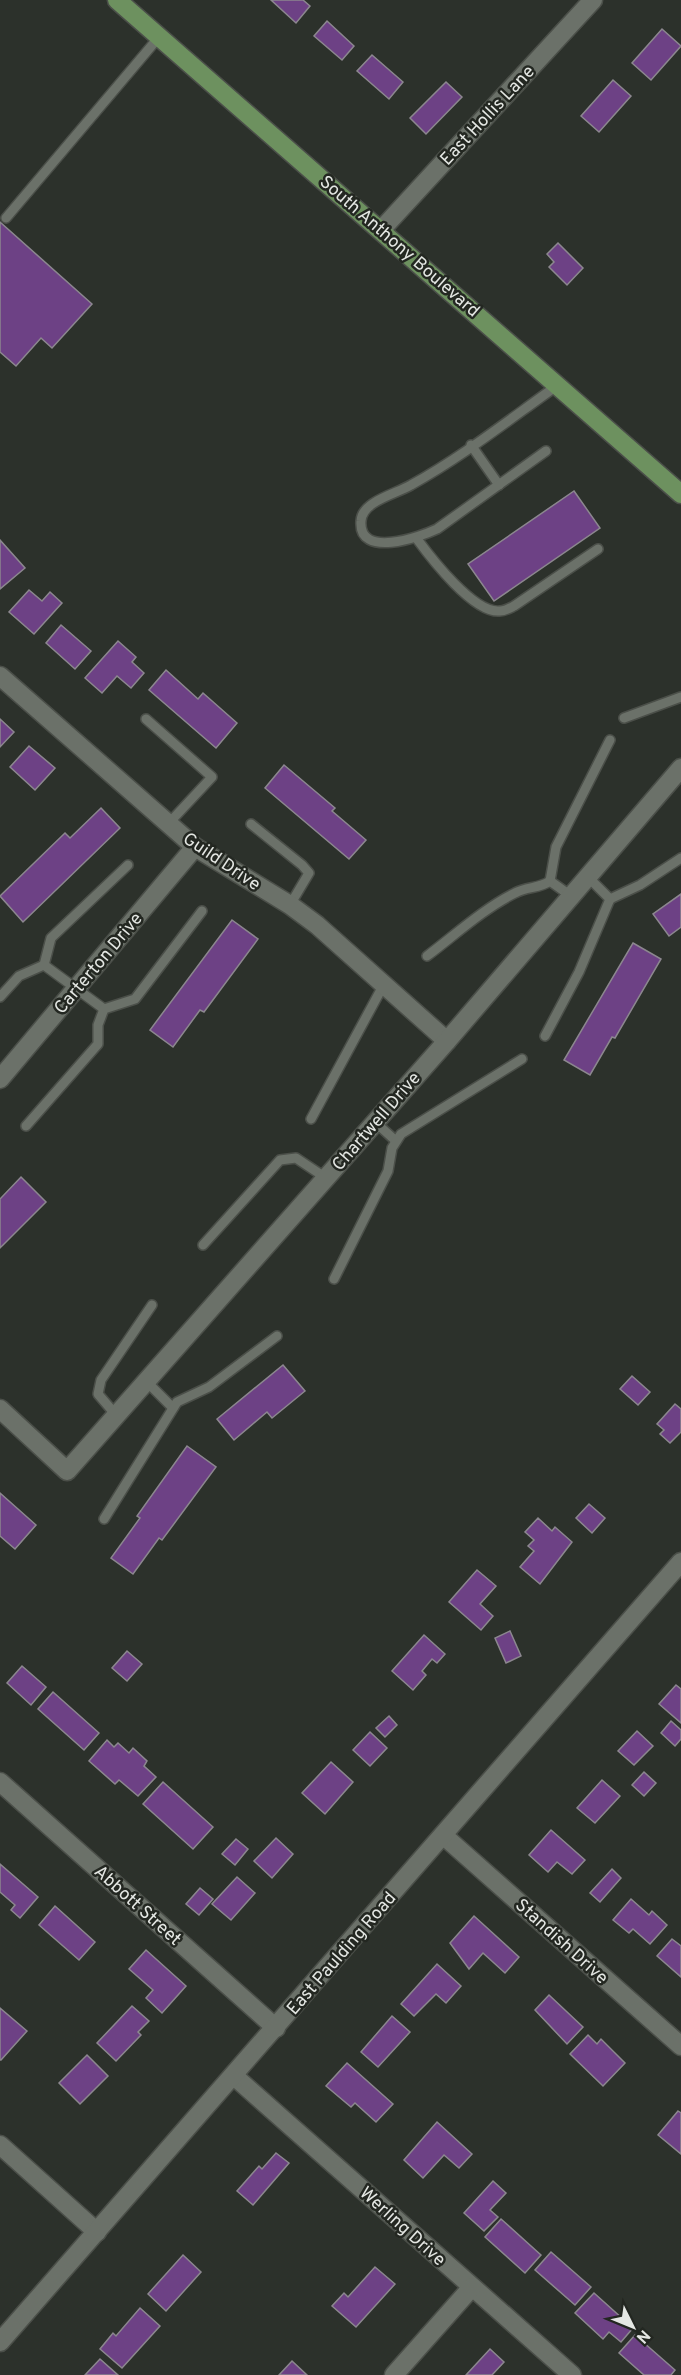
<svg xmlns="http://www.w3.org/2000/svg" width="681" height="2375" viewBox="0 0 681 2375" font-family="Overpass,sans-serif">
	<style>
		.building { fill: #6d4185; stroke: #8c878f; stroke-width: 1.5 }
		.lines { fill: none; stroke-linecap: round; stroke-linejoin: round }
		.service-casing { stroke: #4b4f49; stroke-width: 12 }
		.minor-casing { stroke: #4b4f49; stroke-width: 21 }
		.secondary-casing { stroke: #4b4f49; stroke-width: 21 }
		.primary-casing { stroke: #4b4f49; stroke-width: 21 }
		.service { stroke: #6b7169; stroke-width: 9 }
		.minor { stroke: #6b7169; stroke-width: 18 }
		.secondary { stroke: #6b7169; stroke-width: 18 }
		.primary { stroke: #6d915f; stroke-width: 18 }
		.labels { text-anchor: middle; stroke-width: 5; stroke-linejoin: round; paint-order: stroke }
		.street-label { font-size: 18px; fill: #e4e7e3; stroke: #232721 }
	</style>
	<rect width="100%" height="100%" fill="#2c312b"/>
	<g class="building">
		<path d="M271,0H303L310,6L296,23Z"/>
		<path d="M327,21L354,46L342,60L314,36Z"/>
		<path d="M662,29L681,46L651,80L632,63Z"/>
		<path d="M372,55L403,82L389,99L357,71Z"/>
		<path d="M613,80L631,96L599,132L581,116Z"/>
		<path d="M446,82L462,97L426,134L410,118Z"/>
		<path d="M0,222L92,304L52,348L41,338L16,366L0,352Z"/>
		<path d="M558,243L583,268L567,285L549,267L554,262L547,254Z"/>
		<path d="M574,491L600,528L494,601L468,564Z"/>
		<path d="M0,540L25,568L0,589Z"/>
		<path d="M29,590L42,601L50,592L62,603L34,634L9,612Z"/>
		<path d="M61,625L91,651L75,669L46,643Z"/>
		<path d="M118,641L136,657L132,662L144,673L131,688L117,676L102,693L85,678Z"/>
		<path d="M166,670L198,699L203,693L237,723L216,748L149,690Z"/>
		<path d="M0,719L14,732L0,747Z"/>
		<path d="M29,746L55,768L35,790L10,767Z"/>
		<path d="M284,765L335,808L332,811L366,840L349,859L265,788Z"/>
		<path d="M101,808L120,828L23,922L0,896L65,833L70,838Z"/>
		<path d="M681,894V927L669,936L653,914Z"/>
		<path d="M232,920L258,939L204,1012L200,1010L173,1047L150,1030Z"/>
		<path d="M633,943L661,959L615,1038L612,1037L590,1075L564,1060Z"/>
		<path d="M21,1177L46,1202L0,1248V1199Z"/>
		<path d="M283,1365L305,1391L272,1418L267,1412L234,1440L217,1419Z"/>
		<path d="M632,1376L650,1392L638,1405L620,1389Z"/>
		<path d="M675,1404L681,1409V1432L670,1443L660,1434L664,1430L657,1424Z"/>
		<path d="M187,1446L216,1467L162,1540L159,1538L133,1574L111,1558L140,1518L137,1516Z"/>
		<path d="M0,1493L36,1525L15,1549L0,1536Z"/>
		<path d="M589,1504L605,1518L592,1533L576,1518Z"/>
		<path d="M538,1518L552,1531L555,1527L572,1542L540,1584L520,1567L534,1551L528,1546L534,1540L525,1532Z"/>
		<path d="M477,1570L496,1586L480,1604L493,1616L481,1630L449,1602Z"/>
		<path d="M510,1631L521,1656L506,1663L495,1638Z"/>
		<path d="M424,1635L445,1654L437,1663L432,1659L422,1671L426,1675L413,1690L392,1671Z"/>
		<path d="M127,1651L142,1664L127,1681L112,1668Z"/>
		<path d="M22,1666L46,1687L31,1705L7,1683Z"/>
		<path d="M676,1685L681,1689V1723L659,1704Z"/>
		<path d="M53,1692L99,1733L84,1750L38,1709Z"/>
		<path d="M389,1716L397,1725L385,1737L376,1728Z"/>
		<path d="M671,1721L681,1730V1739L675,1746L661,1733Z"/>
		<path d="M637,1731L653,1746L634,1765L618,1751Z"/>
		<path d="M370,1732L387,1748L370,1766L353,1750Z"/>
		<path d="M107,1740L114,1747L118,1743L129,1753L133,1748L147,1761L144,1766L156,1777L138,1796L119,1780L115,1784L89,1761Z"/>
		<path d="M331,1762L353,1782L325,1814L302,1793Z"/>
		<path d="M644,1772L656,1783L644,1796L632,1785Z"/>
		<path d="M602,1780L620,1796L595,1823L577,1808Z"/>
		<path d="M163,1782L213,1827L193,1849L143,1804Z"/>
		<path d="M551,1830L585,1860L572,1874L557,1862L548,1872L529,1855Z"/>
		<path d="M276,1838L293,1854L272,1878L254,1861Z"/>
		<path d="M236,1839L248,1849L235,1865L222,1854Z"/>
		<path d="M0,1864L38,1897L20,1918L11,1910L15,1905L0,1892Z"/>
		<path d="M612,1869L621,1878L600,1902L590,1893Z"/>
		<path d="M237,1877L255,1893L231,1920L212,1904Z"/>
		<path d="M200,1888L213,1899L199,1915L186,1904Z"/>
		<path d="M631,1899L649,1915L652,1911L667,1925L650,1944L633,1929L629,1933L613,1920Z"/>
		<path d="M55,1906L95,1942L79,1960L39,1925Z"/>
		<path d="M474,1916L519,1957L505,1973L483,1953L469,1969L450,1943Z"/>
		<path d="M672,1939L681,1946V1977L657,1956Z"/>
		<path d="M146,1950L186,1986L162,2013L146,1998L153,1990L129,1969Z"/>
		<path d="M437,1964L461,1986L446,2003L436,1994L414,2016L401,2004Z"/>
		<path d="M549,1995L583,2027L567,2044L535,2010Z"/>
		<path d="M132,2006L149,2021L138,2032L141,2035L116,2061L97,2043Z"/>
		<path d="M0,2008L27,2031L1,2060H0Z"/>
		<path d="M392,2016L410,2032L378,2067L361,2052Z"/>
		<path d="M588,2035L597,2044L601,2039L625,2063L603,2086L570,2054Z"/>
		<path d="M87,2055L108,2076L80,2104L59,2083Z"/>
		<path d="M347,2063L393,2104L376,2122L355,2103L351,2107L326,2086Z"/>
		<path d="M678,2111L681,2113V2154L658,2135Z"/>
		<path d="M437,2122L472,2154L459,2168L444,2155L423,2178L404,2160Z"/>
		<path d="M276,2153L289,2163L253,2205L237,2191L259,2166L262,2169Z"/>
		<path d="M493,2181L506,2193L490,2210L498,2217L484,2231L464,2213Z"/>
		<path d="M501,2219L541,2255L525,2273L485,2237Z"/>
		<path d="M551,2252L591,2287L575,2305L535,2270Z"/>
		<path d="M183,2255L201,2272L166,2311L148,2294Z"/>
		<path d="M375,2267L395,2284L356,2327L332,2306L344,2293L348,2297Z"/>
		<path d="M594,2293L633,2328L621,2342L609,2332L603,2339L575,2313Z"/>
		<path d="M140,2308L160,2326L122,2368L100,2349L113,2333L116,2336Z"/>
		<path d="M635,2335L675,2370L671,2375H644L619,2353Z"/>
		<path d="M490,2349L504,2362L492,2375H466Z"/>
		<path d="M100,2359L118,2375H85Z"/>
		<path d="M292,2361L307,2375H279Z"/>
	</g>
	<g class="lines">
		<g class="service-casing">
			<g id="service">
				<path d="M6,218L159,37"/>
				<path d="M471,445L499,485"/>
				<path d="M546,451L437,529C420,537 358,559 361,521C362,501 396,494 411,485C462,457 510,419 558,385"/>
				<path d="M417,539C431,558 474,614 500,611C505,611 510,608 514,606L598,549"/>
				<path d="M624,718L681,697"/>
				<path d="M146,719L212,777L169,823"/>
				<path d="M251,824L302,865L309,873L290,905"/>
				<path d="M571,896L550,881L556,847L610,740"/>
				<path d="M610,899L640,885L681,858"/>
				<path d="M427,956C455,935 483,909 515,893C527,886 539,889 550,881"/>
				<path d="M44,965L51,938L128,865"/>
				<path d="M0,997L19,976L44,965L104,1009"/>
				<path d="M545,1036L579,972L610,899L588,877"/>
				<path d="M311,1119L383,986"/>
				<path d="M375,1122L396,1141"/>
				<path d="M26,1126L98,1044V1025L104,1009L135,999L202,911"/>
				<path d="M203,1245L280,1160L296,1158L326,1178"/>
				<path d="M334,1279L388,1171L392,1148L401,1134L522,1059"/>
				<path d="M146,1381L173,1408"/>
				<path d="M116,1415L98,1394L101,1380L152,1305"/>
				<path d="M104,1519L177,1402L209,1387L277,1336"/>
			</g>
		</g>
		<g class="minor-casing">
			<g id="minor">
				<path d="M382,229L593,0"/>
				<path d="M0,676L195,847L290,905L317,925L447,1041"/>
				<path d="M0,1079L195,847"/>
				<path d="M0,1409L67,1471L447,1041L681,768"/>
				<path d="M0,1782L276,2028"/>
				<path d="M444,1836L681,2046"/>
				<path d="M234,2076L572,2375"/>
				<path d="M0,2145L97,2232"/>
				<path d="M394,2375L472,2287"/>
			</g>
		</g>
		<g class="secondary-casing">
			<path id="secondary" d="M0,2342L681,1562"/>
		</g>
		<g class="primary-casing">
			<path id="primary" d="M117,0L681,494"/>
		</g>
		<use href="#service" class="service"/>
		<use href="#minor" class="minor"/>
		<use href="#secondary" class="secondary"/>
		<use href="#primary" class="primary"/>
	</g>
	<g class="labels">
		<g class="street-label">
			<text transform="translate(487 115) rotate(-47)" y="6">East Hollis Lane</text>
			<text transform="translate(400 246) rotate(41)" y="6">South Anthony Boulevard</text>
			<text transform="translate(222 861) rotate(34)" y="6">Guild Drive</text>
			<text transform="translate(98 963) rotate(-50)" y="6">Carterton Drive</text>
			<text transform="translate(376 1121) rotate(-49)" y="6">Chartwell Drive</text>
			<text transform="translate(138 1905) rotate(42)" y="6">Abbott Street</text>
			<text transform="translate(562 1941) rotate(42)" y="6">Standish Drive</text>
			<text transform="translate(341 1953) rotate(-49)" y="6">East Paulding Road</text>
			<text transform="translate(403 2226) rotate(42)" y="6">Werling Drive</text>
		</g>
	</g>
	<g transform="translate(633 2327) rotate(133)" stroke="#232721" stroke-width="4.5" paint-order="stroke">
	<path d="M0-4.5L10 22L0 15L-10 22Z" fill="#e4e7e3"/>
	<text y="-9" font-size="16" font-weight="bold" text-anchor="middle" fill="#e4e7e3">N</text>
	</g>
</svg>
